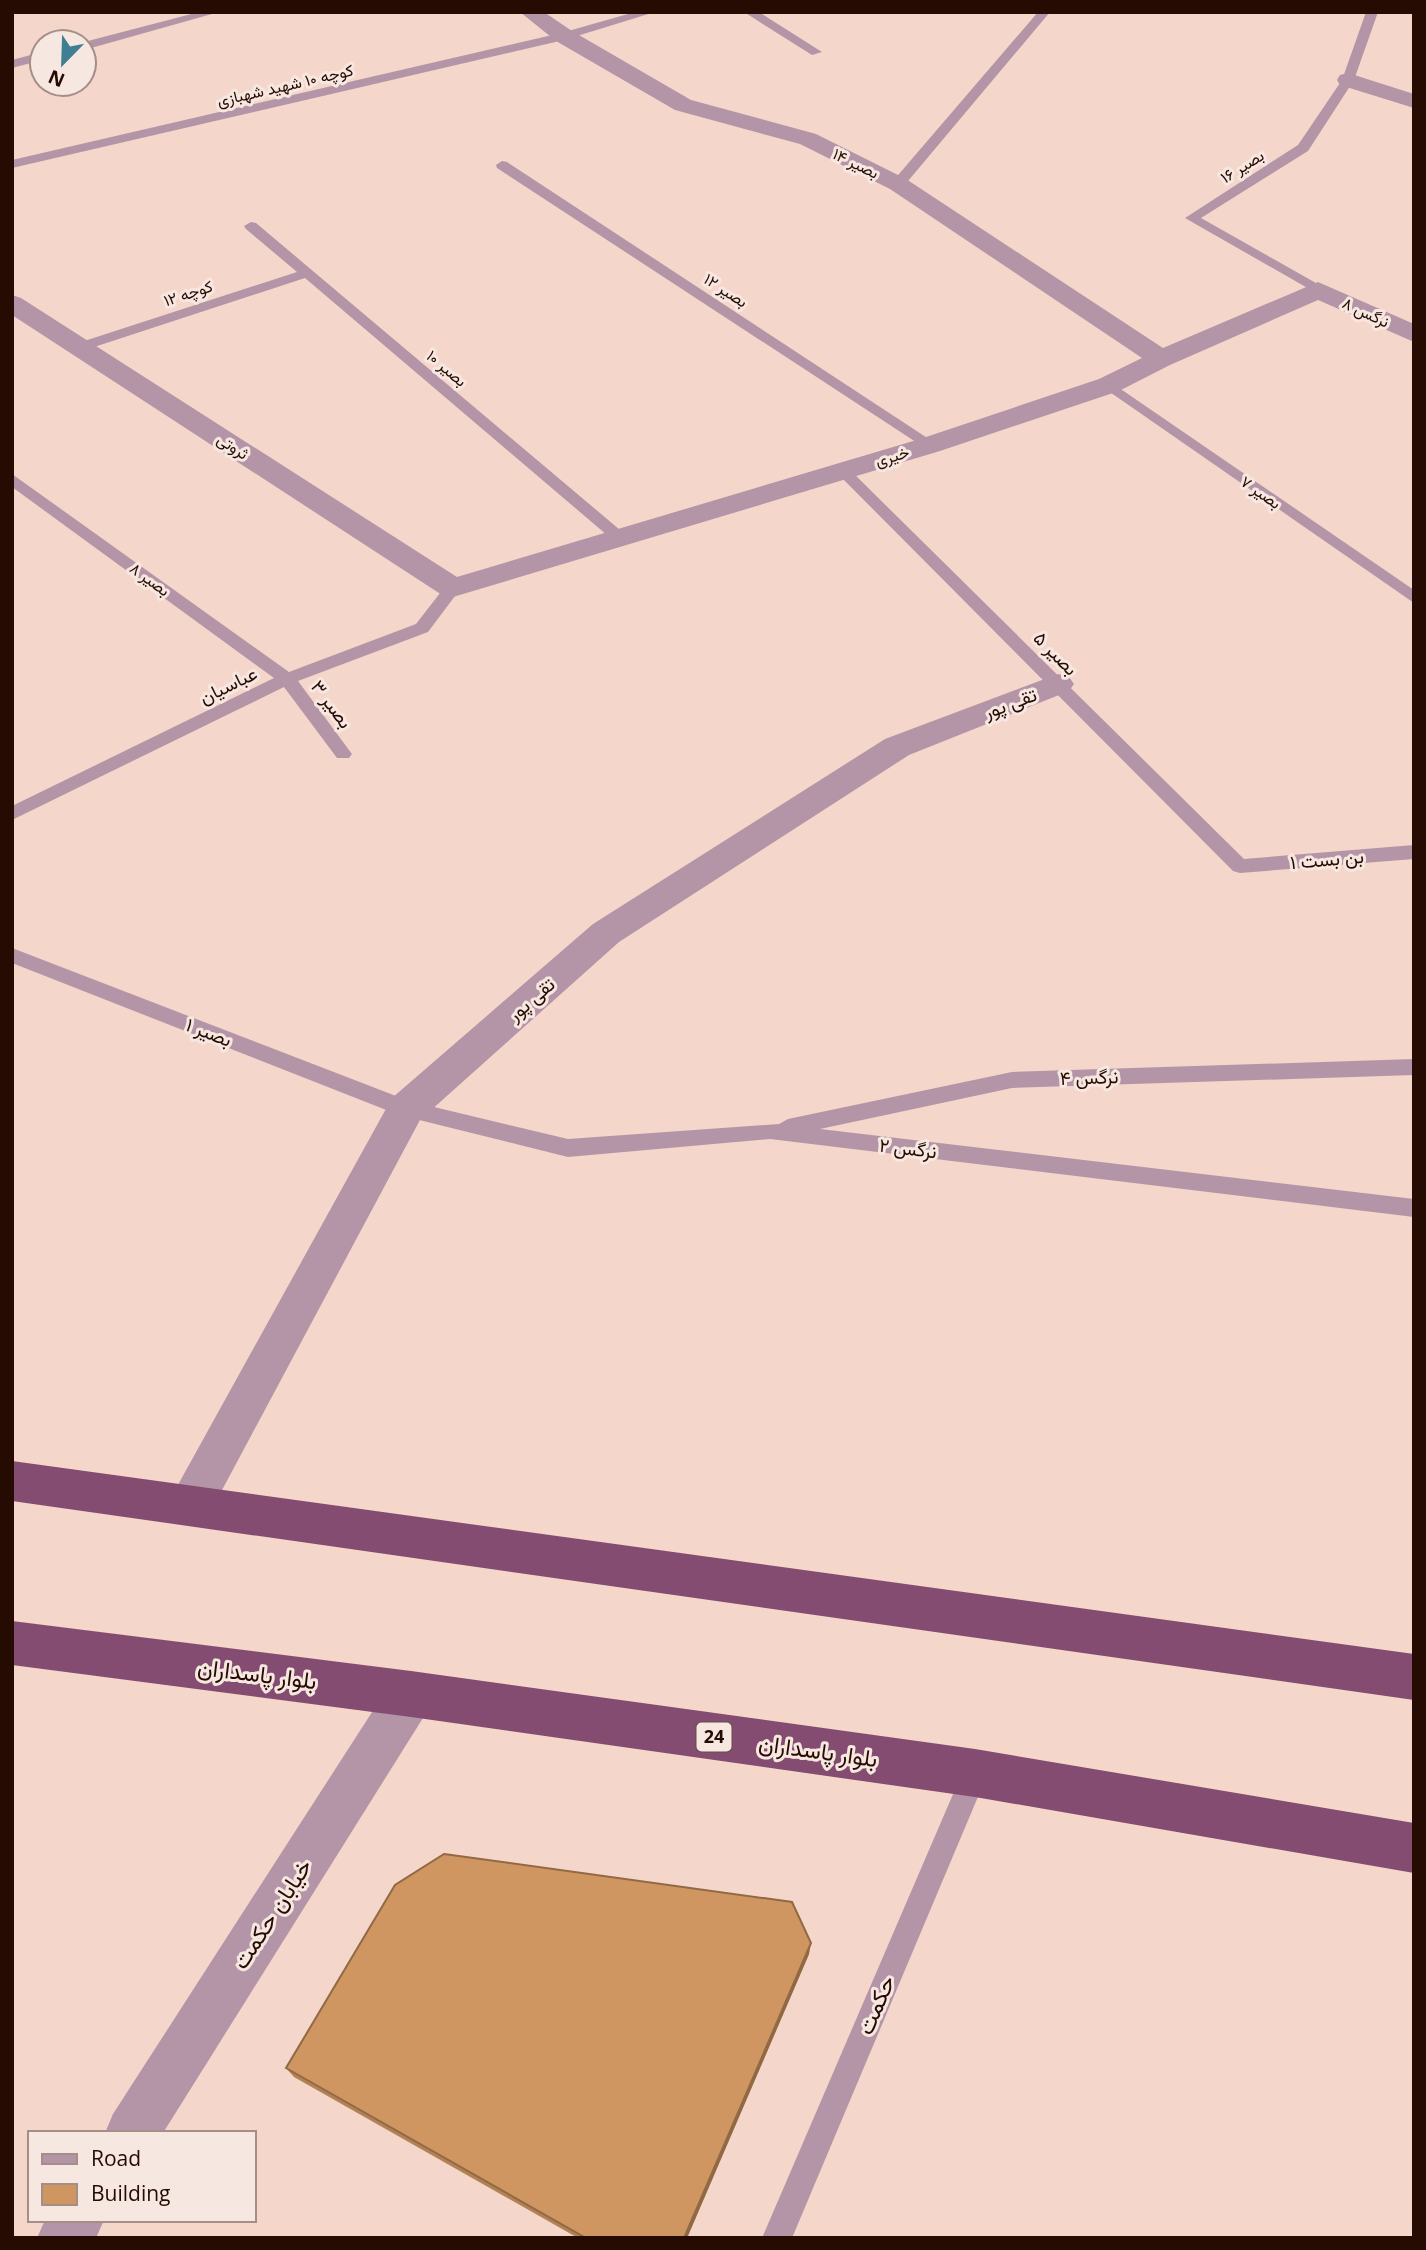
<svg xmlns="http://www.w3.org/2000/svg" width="1426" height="2250" viewBox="0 0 1426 2250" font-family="'Open Sans',Vazirmatn,sans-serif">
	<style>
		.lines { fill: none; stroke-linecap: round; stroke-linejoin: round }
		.service { fill: #b495a7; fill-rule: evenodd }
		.minor { fill: #b495a7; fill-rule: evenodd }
		.trunk { fill: #844c70; fill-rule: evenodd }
		.wall { fill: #b28154 }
		.shaded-wall { fill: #916945 }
		.building { fill: #cf9662; stroke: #916945; stroke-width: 2 }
		.labels { text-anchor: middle; stroke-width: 6; stroke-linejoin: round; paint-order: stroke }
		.far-street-label { font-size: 16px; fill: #250b02; stroke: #f7e7e1 }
		.shield { fill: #f7e7e1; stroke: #644d45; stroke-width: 2 }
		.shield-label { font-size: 18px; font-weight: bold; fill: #250b02 }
		.street-label { font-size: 19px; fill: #250b02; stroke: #f7e7e1 }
		.near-street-label { font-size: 23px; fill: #250b02; stroke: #f7e7e1 }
	</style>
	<rect width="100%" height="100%" fill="#f5d6ca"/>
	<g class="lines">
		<g class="service">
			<path d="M199,12H219L84,50V42Z"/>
			<path d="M635,12H655L564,40L12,168V160L561,33Z"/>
			<path d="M744,12H759L822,52L812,55Z"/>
			<path d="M1038,12H1050L903,187H893V181Z"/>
			<path d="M1366,12H1378L1354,80L1308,151L1201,218L1323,287L1325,290L1318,294L1185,218L1298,145L1342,80Z"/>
			<path d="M42,52V60L12,68V60Z"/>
			<path d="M502,161L507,162L938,445L935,448H925L497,168L496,165Z"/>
			<path d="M251,222L256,223L626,535L628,538L626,541H614L305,278L85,350H75L73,347L75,344L297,272L246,229L244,226Z"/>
			<path d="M1109,381L1414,590V603L1104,388L1102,385L1104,382Z"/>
			<path d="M843,466L848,468L1244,859L1414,845V859L1240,873L1233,871L838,474L835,471Z"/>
			<path d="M12,474L289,672L416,624L447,584H459L461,588L428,632L298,681L349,750L352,754L349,758H337L284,687L12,820V806L274,678L12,487Z"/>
			<path d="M12,948L409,1101L568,1139L779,1124L788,1119L1012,1072L1414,1059V1075L1012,1088L820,1129L1414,1199V1217L770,1139L568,1157L399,1115L12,963Z"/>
			<path d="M975,1760L984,1764L988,1773L792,2238H762L966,1764Z"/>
		</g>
		<g class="minor">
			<path d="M520,12H544L572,31L691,100L816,134L906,179L1163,348L1318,282L1414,324V342L1318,300L1170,365L1119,391L940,451L453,597L442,595L12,315V295L21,298L457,577L920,439L1099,379L1142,358L890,189L800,144L675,110L556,41Z"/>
			<path d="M1348,73L1414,94V108L1340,85L1337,80L1340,75Z"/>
			<path d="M1058,674L1069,677L1074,684L1069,691L909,755L619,942L420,1120L206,1520L190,1526L174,1520L168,1506L174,1492L392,1098L593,924L885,739Z"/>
			<path d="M411,1671L428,1678L435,1694L428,1710L163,2133H105L113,2114L394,1678Z"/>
			<path d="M45,2220H104L96,2238H37Z"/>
		</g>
		<g class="trunk">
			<path d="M12,1461L1414,1654V1700L12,1501Z"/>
			<path d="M12,1621L411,1671L975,1749L1414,1823V1873L975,1797L411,1717L12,1665Z"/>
		</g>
	</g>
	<path class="wall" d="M809,1954L687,2238H578L294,2077L286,2068Z"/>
	<path class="shaded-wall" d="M811,1943L809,1954L687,2238H684Z"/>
	<path class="building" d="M444,1854L792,1902L811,1943L684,2238H586L286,2068L395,1885Z"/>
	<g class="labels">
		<g class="far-street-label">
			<text transform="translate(285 85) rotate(-13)" y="6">کوچه ۱۰ شهید شهبازی</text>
			<text transform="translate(856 163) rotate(26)" y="6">بصیر ۱۴</text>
			<text transform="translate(1242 166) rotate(-32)" y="6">بصیر ۱۶</text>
			<text transform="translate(726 290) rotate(33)" y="6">بصیر ۱۲</text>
			<text transform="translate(188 293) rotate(-18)" y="6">کوچه ۱۲</text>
			<text transform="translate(1366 312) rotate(25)" y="6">نرگس ۸</text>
			<text transform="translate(447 368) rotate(40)" y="6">بصیر ۱۰</text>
			<text transform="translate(233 446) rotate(33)" y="6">ثروتی</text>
			<text transform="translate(892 456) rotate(-17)" y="6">خیری</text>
			<text transform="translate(1261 492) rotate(35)" y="6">بصیر ۷</text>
			<text transform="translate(150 579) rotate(36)" y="6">بصیر ۸</text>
		</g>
		<rect class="shield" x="696.5" y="1722.5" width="35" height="29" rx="5"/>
		<g class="shield-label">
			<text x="714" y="1743">24</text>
		</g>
		<g class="street-label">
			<text transform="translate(1056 653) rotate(45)" y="7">بصیر ۵</text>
			<text transform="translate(228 685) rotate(-26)" y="7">عباسیان</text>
			<text transform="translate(1010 703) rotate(-21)" y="7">تقی پور</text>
			<text transform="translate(332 704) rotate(53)" y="7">بصیر ۳</text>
			<text transform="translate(1327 859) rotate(-5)" y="7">بن بست ۱</text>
			<text transform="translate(531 999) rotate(-41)" y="7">تقی پور</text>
			<text transform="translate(209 1032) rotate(21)" y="7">بصیر ۱</text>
			<text transform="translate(1089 1077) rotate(-2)" y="7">نرگس ۴</text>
			<text transform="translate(908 1148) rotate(7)" y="7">نرگس ۲</text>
		</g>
		<g class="near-street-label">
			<text transform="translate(257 1674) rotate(7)" y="8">بلوار پاسداران</text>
			<text transform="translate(818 1751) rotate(8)" y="8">بلوار پاسداران</text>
			<text transform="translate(272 1914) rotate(-57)" y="8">خیابان حکمت</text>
			<text transform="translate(876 2005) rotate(-67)" y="8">حکمت</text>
		</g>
	</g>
	<rect width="1426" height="2250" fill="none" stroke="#250b02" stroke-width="28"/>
	<rect x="28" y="2131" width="228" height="91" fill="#f7e7e1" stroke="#a38f88" stroke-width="2"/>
	<rect x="42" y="2154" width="35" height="10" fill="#b495a7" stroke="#a38f88" stroke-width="2"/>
	<text x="91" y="2166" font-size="21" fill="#250b02">Road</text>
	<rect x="42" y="2184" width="35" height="21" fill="#cf9662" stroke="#a38f88" stroke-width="2"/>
	<text x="91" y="2201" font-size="21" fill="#250b02">Building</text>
	<g transform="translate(63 63) rotate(203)"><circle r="33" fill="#f7e7e1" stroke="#a38f88" stroke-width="2"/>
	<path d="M0-5L12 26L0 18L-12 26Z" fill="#407e94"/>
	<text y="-10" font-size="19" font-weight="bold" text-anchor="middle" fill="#250b02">N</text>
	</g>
</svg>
